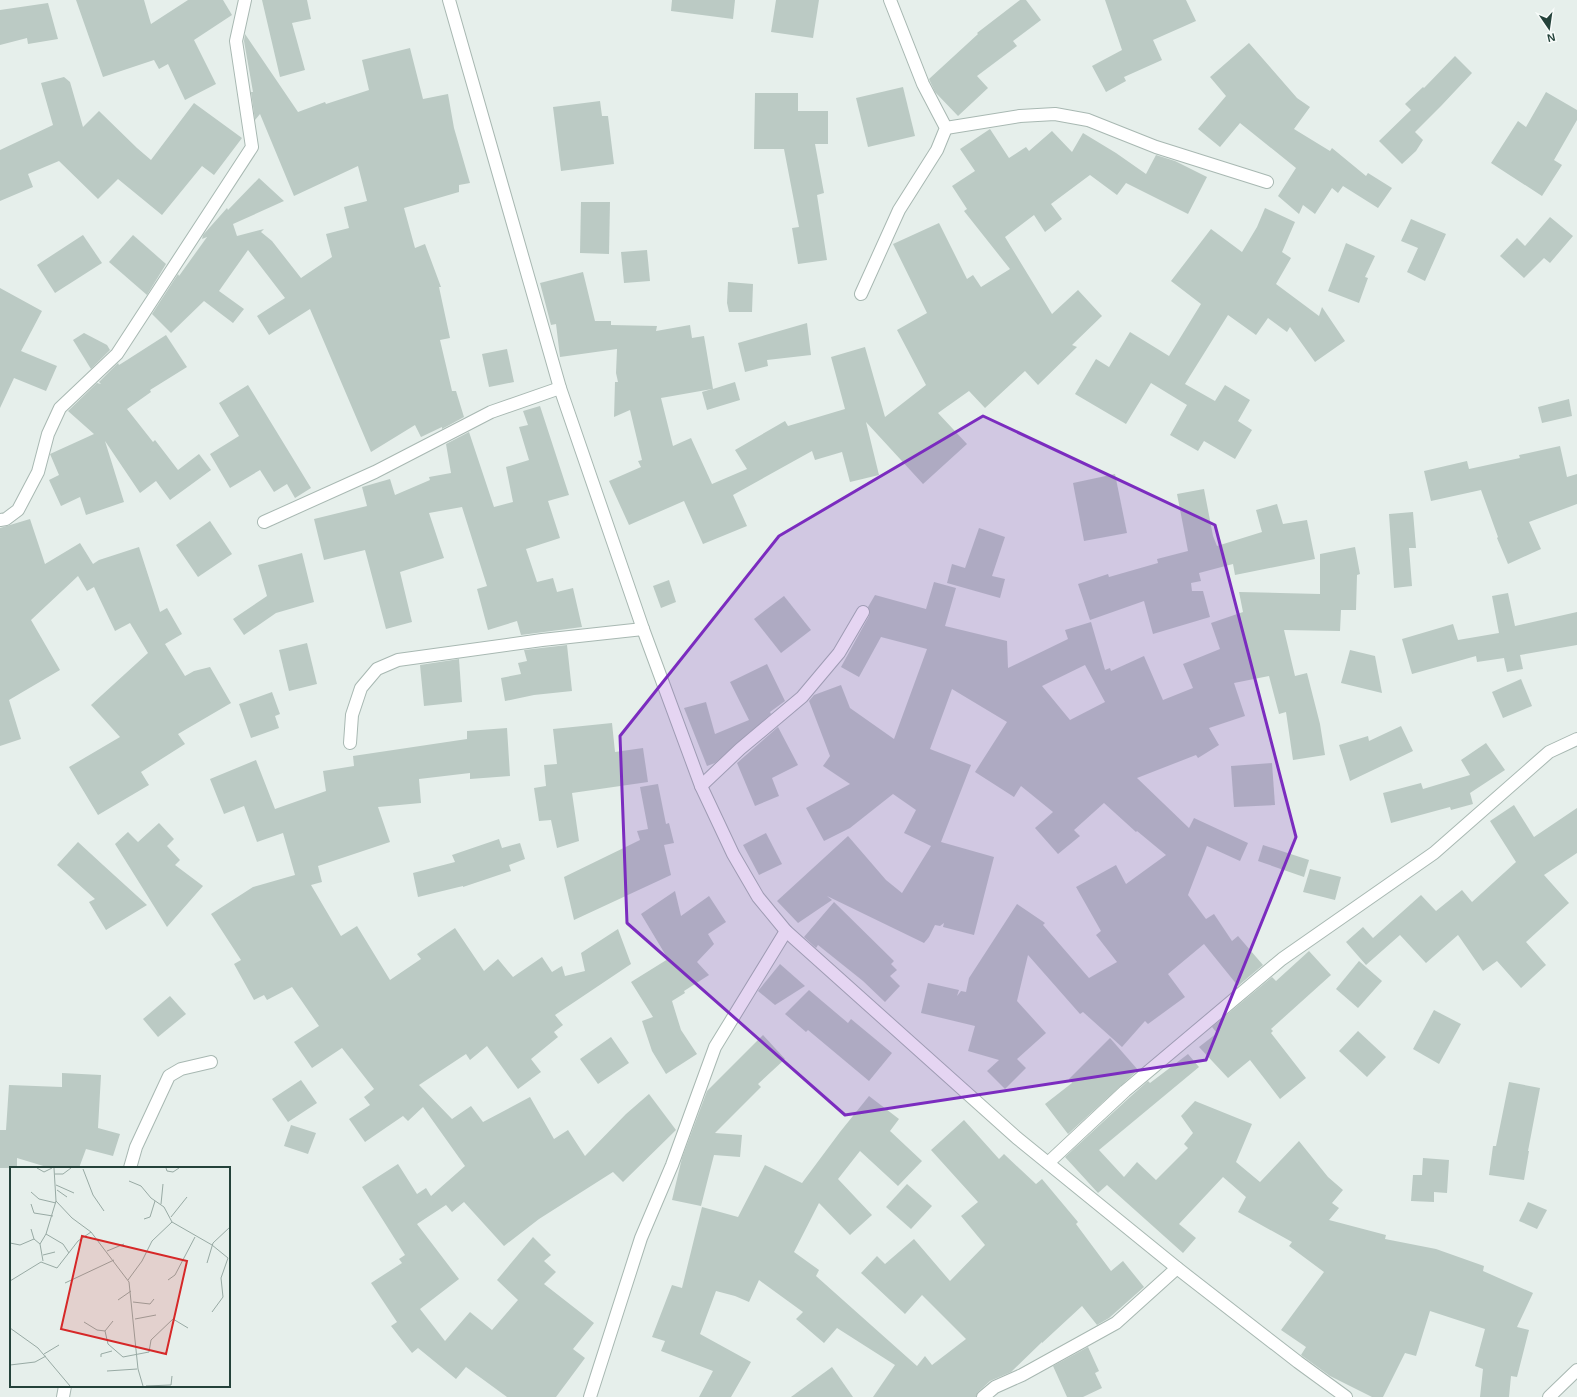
<svg xmlns="http://www.w3.org/2000/svg" width="1577" height="1397" viewBox="0 0 1577 1397" font-family="Arial,sans-serif">
	<style>
		.building { fill: #bbcac4; fill-rule: evenodd }
		.lines { fill: none; stroke-linecap: round; stroke-linejoin: round }
		.minor-casing { stroke: #a8b8b2; stroke-width: 14 }
		.minor { stroke: #fff; stroke-width: 12 }
		.marked { fill: #7b2cbf; fill-opacity: 0.2; stroke: #7b2cbf; stroke-width: 3; stroke-linejoin: round }
		.inset-road { fill: none; stroke: #98aaa4; stroke-width: 1 }
		.view { fill: #d62828; fill-opacity: 0.15; stroke: #d62828; stroke-width: 2 }
		.inset-edge { fill: none; stroke: #24423a; stroke-width: 2 }
	</style>
	<rect width="100%" height="100%" fill="#e6efeb"/>
	<g class="building">
		<path d="M76,0H144L151,24L188,0H223L232,15L194,40L216,84L185,100L168,64L159,69L154,60L103,77Z"/>
		<path d="M262,0H307L311,19L292,23L305,70L280,77Z"/>
		<path d="M672,0H735L733,19L671,11Z"/>
		<path d="M776,0H819L813,38L771,32Z"/>
		<path d="M1020,0H1026L1041,20L1013,41L1017,46L977,76L988,88L958,116L935,92L929,79L978,34L977,33Z"/>
		<path d="M1105,0H1186L1196,21L1153,40L1162,60L1124,77L1126,81L1106,92L1092,66L1122,50Z"/>
		<path d="M48,3L58,39L28,44L27,38L0,45V10Z"/>
		<path d="M245,34L298,112L325,102L326,104L369,90L362,60L410,48L423,99L448,94L454,128L470,183L459,185V192L404,208L415,248L425,244L441,287H439L450,338L440,340L452,391H456L464,417L442,429V427L421,437L415,425L371,452L310,309L269,335L257,316L285,298L248,250L219,291L244,309L233,323L204,301L171,333L152,314L178,274L179,276L207,237L202,239L203,235L227,208L228,210L259,178L284,201L233,224L237,236L264,229L261,232L272,241L301,278L332,257L326,234L349,228L344,207L367,201L358,166L294,196L260,114L255,120L251,92H253L244,41Z"/>
		<path d="M1249,43L1297,98L1310,107L1294,129L1330,151L1332,148L1366,176L1368,173L1392,188L1378,208L1343,186L1338,193L1332,188L1315,214L1303,205L1299,214L1278,196L1296,168L1240,123L1220,147L1198,129L1226,96L1210,77Z"/>
		<path d="M1455,56L1472,73L1441,106L1415,132L1423,140L1416,151L1402,164L1379,141L1411,110L1405,104L1423,87L1424,88Z"/>
		<path d="M64,77L70,82L83,127L99,111L137,148L151,160L194,103L242,138L214,175L202,166L162,215L118,179L98,199L59,161L28,174L33,187L0,201V150L53,125L41,83Z"/>
		<path d="M903,87L915,136L868,147L856,98Z"/>
		<path d="M1546,92L1577,110V120L1554,160L1562,165L1542,196L1491,163L1518,121L1526,127Z"/>
		<path d="M755,93H798V111H828V144H815L824,193L817,195L827,260L798,264L792,228L799,227L784,149H754Z"/>
		<path d="M600,101L602,116H608L614,164L561,171L553,107Z"/>
		<path d="M990,129L1009,158L1026,147L1029,151L1052,131L1072,152L1083,133L1116,153L1146,174L1156,155L1175,161L1207,177L1188,214L1126,183L1117,195L1090,175L1051,204L1062,219L1045,232L1034,215L1005,237L1052,314L1078,290L1102,316L1072,345L1077,347L1038,385L1025,371L985,408L969,391L938,413L967,444L923,484L866,422L879,475L850,482L842,452L815,460L812,451L733,495L747,526L703,544L684,501L629,525L609,481L641,467L638,461L642,460L630,410L614,417L615,382H618L616,373L617,349L560,357L556,324L551,325L540,283L583,272L595,321H611V325L657,326L656,331L690,325L692,338L704,336L713,389L735,382L740,400L707,410L702,392L712,389L661,398L673,446L691,438L712,484L747,469L735,450L785,421L788,426L845,409L831,357L865,347L885,417L926,385L897,330L927,313L893,244L939,223L967,279L973,275L981,287L1010,269L964,211L967,209L952,186L975,171L960,149Z"/>
		<path d="M581,202H610L609,254L580,253Z"/>
		<path d="M1265,208L1295,222L1282,252L1291,258L1276,284L1319,316L1322,307L1345,341L1315,362L1290,327L1287,332L1268,318L1256,335L1228,315L1185,384L1215,401L1225,385L1250,400L1238,421L1252,430L1235,459L1204,441L1198,451L1170,435L1187,405L1151,383L1126,424L1075,394L1096,359L1109,367L1130,332L1169,356L1201,304L1171,281L1211,229L1242,252L1257,227Z"/>
		<path d="M1550,217L1573,236L1550,263L1544,258L1524,278L1500,256L1517,238L1525,246Z"/>
		<path d="M1411,219L1446,234L1425,281L1407,272L1418,248L1401,241Z"/>
		<path d="M83,235L102,263L55,293L37,265Z"/>
		<path d="M133,235L166,264L147,295L109,262Z"/>
		<path d="M1346,243L1375,256L1365,277L1368,278L1359,303L1328,291Z"/>
		<path d="M647,250L650,281L624,283L621,252Z"/>
		<path d="M728,282L753,284L752,312H729L727,303Z"/>
		<path d="M0,288L42,311L21,351L57,366L46,391L14,378L0,408Z"/>
		<path d="M807,323L811,355L767,360L768,366L745,372L738,343Z"/>
		<path d="M84,333L107,345L110,350L91,369L73,340Z"/>
		<path d="M166,335L187,367L150,390L151,392L127,409L153,442L155,440L178,470L199,454L211,470L170,500L156,481L140,493L105,441L124,502L86,515L80,497L61,506L49,480L59,475L50,454L94,434L68,411L97,383L101,384L99,382L118,363L119,365L127,360Z"/>
		<path d="M507,349L514,382L489,387L482,354Z"/>
		<path d="M248,385L311,488L295,498L287,484L274,492L260,470L230,488L210,454L239,436L219,403Z"/>
		<path d="M1569,399L1572,416L1542,423L1538,407Z"/>
		<path d="M540,406L569,495L548,501L560,538L526,549L537,582L553,578L557,592L573,588L582,627L521,635L517,621L488,630L477,589L487,586L462,507L429,513L444,558L400,572L412,622L386,629L365,550L324,560L314,519L367,506L362,487L390,479L395,495L430,480L429,477L451,473L446,444L469,432L494,507L513,502L506,467L529,460L519,427L528,425L523,411Z"/>
		<path d="M1560,446L1567,477L1577,474V504L1529,522L1541,549L1508,564L1497,538L1498,537L1481,490L1431,501L1424,471L1467,461L1469,469L1520,458L1519,455Z"/>
		<path d="M1115,474L1127,533L1084,541L1073,483Z"/>
		<path d="M1204,489L1213,536L1217,546L1262,532L1256,510L1277,504L1283,524L1307,520L1315,559L1235,575L1233,564L1199,573L1201,581L1191,583L1192,591H1203L1210,617L1153,634L1144,601L1090,620L1078,584L1108,574L1109,577L1158,563L1157,559L1188,551L1177,494Z"/>
		<path d="M1413,512L1416,548H1409L1412,586L1394,588L1389,514Z"/>
		<path d="M30,519L45,564L80,543L93,564L99,560L139,547L160,612L167,608L182,634L165,644L185,676L194,671L210,667L231,703L178,734L185,744L141,772L149,785L98,815L69,767L120,737L91,705L148,653L130,623L115,631L94,587L87,591L78,576L31,620L60,670L9,700L21,739L0,746V528Z"/>
		<path d="M210,521L232,554L198,577L176,545Z"/>
		<path d="M979,528L1005,537L992,576L1005,579L1000,598L947,583L952,564L965,568Z"/>
		<path d="M1355,547L1360,574L1357,575L1356,610H1341L1340,631L1284,630L1295,676L1307,673L1320,724L1325,755L1293,760L1286,712L1279,714L1269,676L1234,683L1245,716L1209,728L1219,745L1198,758L1196,755L1137,778L1189,828L1194,818L1248,843L1240,861L1207,846L1188,895L1206,919L1214,914L1232,941L1238,936L1263,965L1238,986L1204,944L1168,974L1185,997L1148,1024L1145,1021L1122,1047L1083,1012L1080,1014L1028,955L1017,1001L1046,1033L1017,1059L1026,1068L1005,1089L987,1071L999,1060L968,1051L975,1026L921,1013L928,983L959,990L957,996L961,991L966,992L969,978L1017,904L1045,923L1043,925L1089,978L1117,962L1096,935L1101,931L1076,887L1116,865L1126,884L1166,855L1137,831L1136,832L1104,803L1074,830L1080,836L1058,854L1035,828L1053,812L1021,786L1014,797L975,772L1007,722L952,689L930,749L971,765L941,842L994,857L974,935L943,927L944,923L940,926L935,925L929,937L924,943L827,896L832,900L798,923L777,901L848,836L886,880L902,893L931,846L904,833L916,810L893,794L850,828L824,841L806,808L850,784L823,766L830,756L809,701L814,695L841,685L850,708L894,739L927,649L881,637L859,677L841,667L869,616L870,612L868,607L875,595L926,609L934,582L956,588L945,626L1007,641L1008,668L1068,639L1065,630L1091,622L1105,670L1110,668L1111,671L1144,656L1163,700L1193,688L1183,664L1220,649L1211,623L1243,612L1239,592L1320,594V554ZM1085,665L1105,702L1070,720L1042,686Z"/>
		<path d="M302,553L314,602L276,613L244,635L233,619L267,596L258,565Z"/>
		<path d="M669,580L676,602L661,608L653,586Z"/>
		<path d="M1508,593L1515,626L1577,612V645L1520,655L1523,669L1507,672L1504,658L1477,662L1476,656L1412,674L1402,639L1453,624L1458,640L1499,633L1492,596Z"/>
		<path d="M784,596L811,630L781,653L754,619Z"/>
		<path d="M307,643L317,684L289,691L279,650Z"/>
		<path d="M567,645L572,691L534,695L505,701L501,678L521,674L518,663L527,661L524,650Z"/>
		<path d="M1350,650L1375,656L1382,693L1341,683Z"/>
		<path d="M459,659L462,702L424,706L420,665Z"/>
		<path d="M767,664L785,701L770,712L771,714L715,763L707,766L684,708L706,702L715,734L749,720L730,682Z"/>
		<path d="M1521,679L1532,706L1503,718L1492,692Z"/>
		<path d="M272,692L280,714L275,716L279,728L251,738L239,704Z"/>
		<path d="M612,723L615,752L643,748L648,782L572,793L579,841L557,848L551,820L539,821L534,788L546,786L544,765L557,764L553,729Z"/>
		<path d="M1401,726L1413,751L1350,781L1339,745L1368,736L1369,741Z"/>
		<path d="M778,727L798,765L772,778L779,796L755,806L737,763Z"/>
		<path d="M507,728L510,776L470,779V773L419,779L421,803L378,807L390,842L318,866L322,882L311,885L341,936L357,926L390,980L421,959L417,954L455,928L484,971L498,959L513,977L542,957L552,972L562,966L565,976L585,971L581,953L618,929L631,964L555,1015L563,1025L554,1032L558,1037L531,1059L541,1072L518,1089L487,1046L470,1060L466,1054L419,1085L452,1119L471,1106L483,1122L530,1097L554,1139L568,1130L585,1156L626,1114L649,1094L676,1130L623,1182L613,1172L539,1219L504,1246L464,1202L452,1212L446,1205L417,1224L459,1279L420,1309L445,1341L470,1312L492,1330L518,1300L497,1280L533,1237L551,1255L544,1261L556,1272L544,1284L594,1323L573,1349L585,1358L556,1397H507L466,1367L456,1379L418,1348L412,1353L391,1326L397,1322L371,1283L402,1263L399,1259L405,1255L362,1187L398,1164L417,1194L426,1188L431,1196L465,1166L423,1107L408,1121L403,1116L365,1142L349,1119L370,1105L364,1097L374,1089L342,1048L312,1068L294,1042L319,1026L292,987L267,1000L264,995L254,1000L234,964L241,960L211,914L253,887L295,875L283,833L257,842L244,806L224,814L210,779L256,760L275,809L326,791L323,771L354,766L353,756L467,739V731Z"/>
		<path d="M1486,743L1505,770L1470,793L1473,804L1451,810L1450,807L1391,823L1383,793L1421,783L1423,789L1470,775L1461,760Z"/>
		<path d="M1272,763L1275,805L1234,807L1231,766Z"/>
		<path d="M658,784L666,824L669,823L674,843L664,845L671,875L574,920L564,877L640,840L637,831L648,829L640,787Z"/>
		<path d="M1514,805L1534,837L1577,808V853L1544,875L1569,903L1526,942L1546,965L1521,988L1497,961L1483,971L1458,935L1426,963L1400,935L1366,965L1346,942L1363,927L1373,938L1421,895L1436,911L1462,890L1472,902L1516,862L1490,821Z"/>
		<path d="M159,823L174,839L167,846L180,860L175,865L203,886L167,927L115,844L128,832L138,842Z"/>
		<path d="M766,833L782,864L759,875L743,845Z"/>
		<path d="M499,839L502,848L520,843L525,859L509,865L511,871L463,887V886L418,897L413,873L455,862L452,855Z"/>
		<path d="M78,842L103,865L147,905L106,930L89,902L95,899L57,865Z"/>
		<path d="M1263,845L1309,860L1304,877L1258,861Z"/>
		<path d="M1310,869L1341,877L1335,900L1303,892Z"/>
		<path d="M675,891L681,916L709,896L726,922L708,934L714,944L697,962L709,975L684,991L685,993L672,1001L681,1030L697,1054L666,1074L652,1051L642,1021L653,1017L631,982L668,959L641,914Z"/>
		<path d="M834,902L894,961L891,964L897,970L890,976L900,986L885,1002L863,981L818,945L816,948L804,937Z"/>
		<path d="M1309,951L1331,975L1271,1029L1273,1031L1271,1033L1306,1078L1280,1099L1250,1060L1228,1078L1199,1047L1217,1033L1212,1027L1272,977L1276,981Z"/>
		<path d="M1359,961L1382,981L1358,1008L1336,989Z"/>
		<path d="M780,964L805,986L775,1005L758,991Z"/>
		<path d="M809,990L848,1023L851,1019L892,1053L869,1081L808,1030L806,1032L785,1014Z"/>
		<path d="M170,996L186,1014L158,1037L143,1019Z"/>
		<path d="M1434,1010L1461,1024L1439,1064L1413,1049Z"/>
		<path d="M1358,1031L1386,1057L1367,1077L1339,1051Z"/>
		<path d="M763,1035L785,1059L758,1084L761,1087L715,1133L742,1135L740,1157L714,1155L701,1206L672,1200L682,1158L707,1091Z"/>
		<path d="M611,1037L629,1063L598,1084L580,1059Z"/>
		<path d="M1110,1038L1138,1070L1068,1134L1045,1104L1072,1083L1069,1079Z"/>
		<path d="M1188,1054L1199,1067L1099,1150L1124,1177L1137,1162L1156,1180L1188,1148L1184,1144L1193,1133L1181,1116L1195,1101L1252,1124L1236,1162L1260,1182L1299,1141L1328,1177L1343,1190L1332,1203L1339,1208L1329,1220L1386,1235L1385,1239L1436,1249L1484,1266L1483,1271L1533,1293L1517,1327L1529,1330L1517,1377L1511,1376L1509,1397H1480L1483,1369L1475,1366L1485,1329L1430,1311L1416,1356L1405,1353L1383,1397H1372L1330,1376L1301,1355L1306,1347L1281,1330L1324,1272L1289,1246L1292,1242L1238,1212L1246,1197L1223,1177L1179,1224L1196,1238L1183,1253L1107,1185L1098,1193L1065,1157L1130,1097L1148,1081L1150,1083Z"/>
		<path d="M62,1073L101,1075L98,1128L120,1134L113,1156L86,1149L79,1168H50L17,1158V1168H0V1130H6L9,1085L62,1087Z"/>
		<path d="M301,1080L317,1103L288,1122L272,1099Z"/>
		<path d="M1509,1082L1540,1088L1528,1151H1529L1524,1180L1489,1175L1493,1146H1496Z"/>
		<path d="M869,1096L899,1119L890,1131L922,1161L898,1186L860,1151L838,1179L872,1215L850,1235L819,1203L794,1252L819,1270L816,1276L917,1366L925,1356L932,1365L966,1339L922,1295L905,1314L861,1273L877,1256L885,1264L914,1239L950,1281L985,1245L961,1216L978,1202L931,1150L964,1120L999,1159L1004,1154L1036,1184L1042,1179L1078,1222L1076,1224L1111,1271L1123,1261L1144,1287L1109,1318L1097,1325L1082,1306L1042,1343V1342L1011,1372L990,1381L978,1392L976,1397H873L895,1365L837,1328L824,1343L796,1319L803,1312L759,1280L749,1302L735,1296L716,1291L700,1334L751,1362L731,1397H699L713,1371L661,1351L665,1341L652,1337L672,1285L682,1288L702,1207L738,1217L765,1165L802,1183L840,1132Z"/>
		<path d="M291,1125L316,1133L308,1154L284,1146Z"/>
		<path d="M1423,1158L1449,1160L1447,1193L1434,1192V1202L1411,1201L1413,1175H1422Z"/>
		<path d="M907,1184L932,1206L911,1229L886,1207Z"/>
		<path d="M1528,1202L1547,1210L1537,1229L1519,1221Z"/>
		<path d="M1088,1347L1099,1371L1095,1373L1102,1388L1083,1397H1067L1053,1366Z"/>
		<path d="M832,1367L853,1397H791Z"/>
	</g>
	<g class="lines">
		<g class="minor-casing">
			<g id="minor">
				<path d="M449,0L560,388L643,629L701,786L733,854L758,897L786,931L1017,1138L1177,1268L1298,1362L1346,1397"/>
				<path d="M946,128L1020,116L1055,114L1088,120L1156,147L1267,182"/>
				<path d="M861,294L899,210L937,150L946,128L923,84L890,0"/>
				<path d="M0,520L6,519L18,510L38,472L48,434L60,408L117,354L252,147L236,41L245,0"/>
				<path d="M264,522L375,472L491,412L560,388"/>
				<path d="M350,743L352,715L361,688L377,669L398,660L542,640L643,629"/>
				<path d="M701,786L740,749L802,697L839,653L863,612"/>
				<path d="M1048,1163L1125,1091L1282,959L1434,853L1549,752L1577,739"/>
				<path d="M130,1168L136,1147L169,1076L181,1069L211,1062"/>
				<path d="M63,1397L65,1386"/>
				<path d="M590,1397L641,1238L672,1165L715,1047L786,931"/>
				<path d="M983,1397L995,1387L1022,1375L1116,1323L1177,1268"/>
				<path d="M1549,1397L1577,1370"/>
			</g>
		</g>
		<use href="#minor" class="minor"/>
	</g>
	<path class="marked" d="M983,416L1215,525L1296,837L1206,1060L845,1115L627,923L620,736L779,536Z"/>
	<g transform="translate(10 1167)">
		<rect width="220" height="220" fill="#e6efeb"/>
		<path class="inset-road" d="M27,1L34,5L42,1M44,1L46,34L62,51L81,65L119,115L128,202L133,219M156,1L157,4L163,5L169,1M73,2L83,28L94,44M45,7H53L61,1M119,14L131,19L141,31L154,40L162,55L202,78L218,91L211,111L213,130L202,145M46,18L64,26M47,23L57,30M21,25L29,32L46,36M21,37L24,46L43,49M151,37L153,17M161,50L177,30M134,52L140,50L145,34M21,62L24,72L30,77M36,67L53,77L59,86M0,76L10,78L24,72M97,84L114,77M33,88L45,85M33,94L30,77L36,67L46,34M197,96L203,76L220,60M118,113L132,94L142,74L162,55M158,113L165,108L185,70M0,114L31,95L47,101L68,74L81,65M55,116L104,93M108,133L121,124M123,135L140,137L144,132M125,152L146,148M103,154L95,164L98,177L113,190L139,185L141,173L163,152L178,161M74,155L87,163L95,164M0,161L28,181L60,219M34,187L49,178M91,190V187L102,184M0,198L25,195L36,189M97,204L127,202M136,219L161,218L162,209"/>
		<path class="view" d="M72,69L177,94L156,187L51,162Z"/>
		<rect width="220" height="220" class="inset-edge"/>
	</g>
	<g transform="translate(1549 28) rotate(167)" stroke="#f7fbf9" stroke-width="3" paint-order="stroke">
	<path d="M0-3L7 15L0 10L-7 15Z" fill="#24423a"/>
	<text y="-6" font-size="11" font-weight="bold" text-anchor="middle" fill="#24423a">N</text>
	</g>
</svg>
